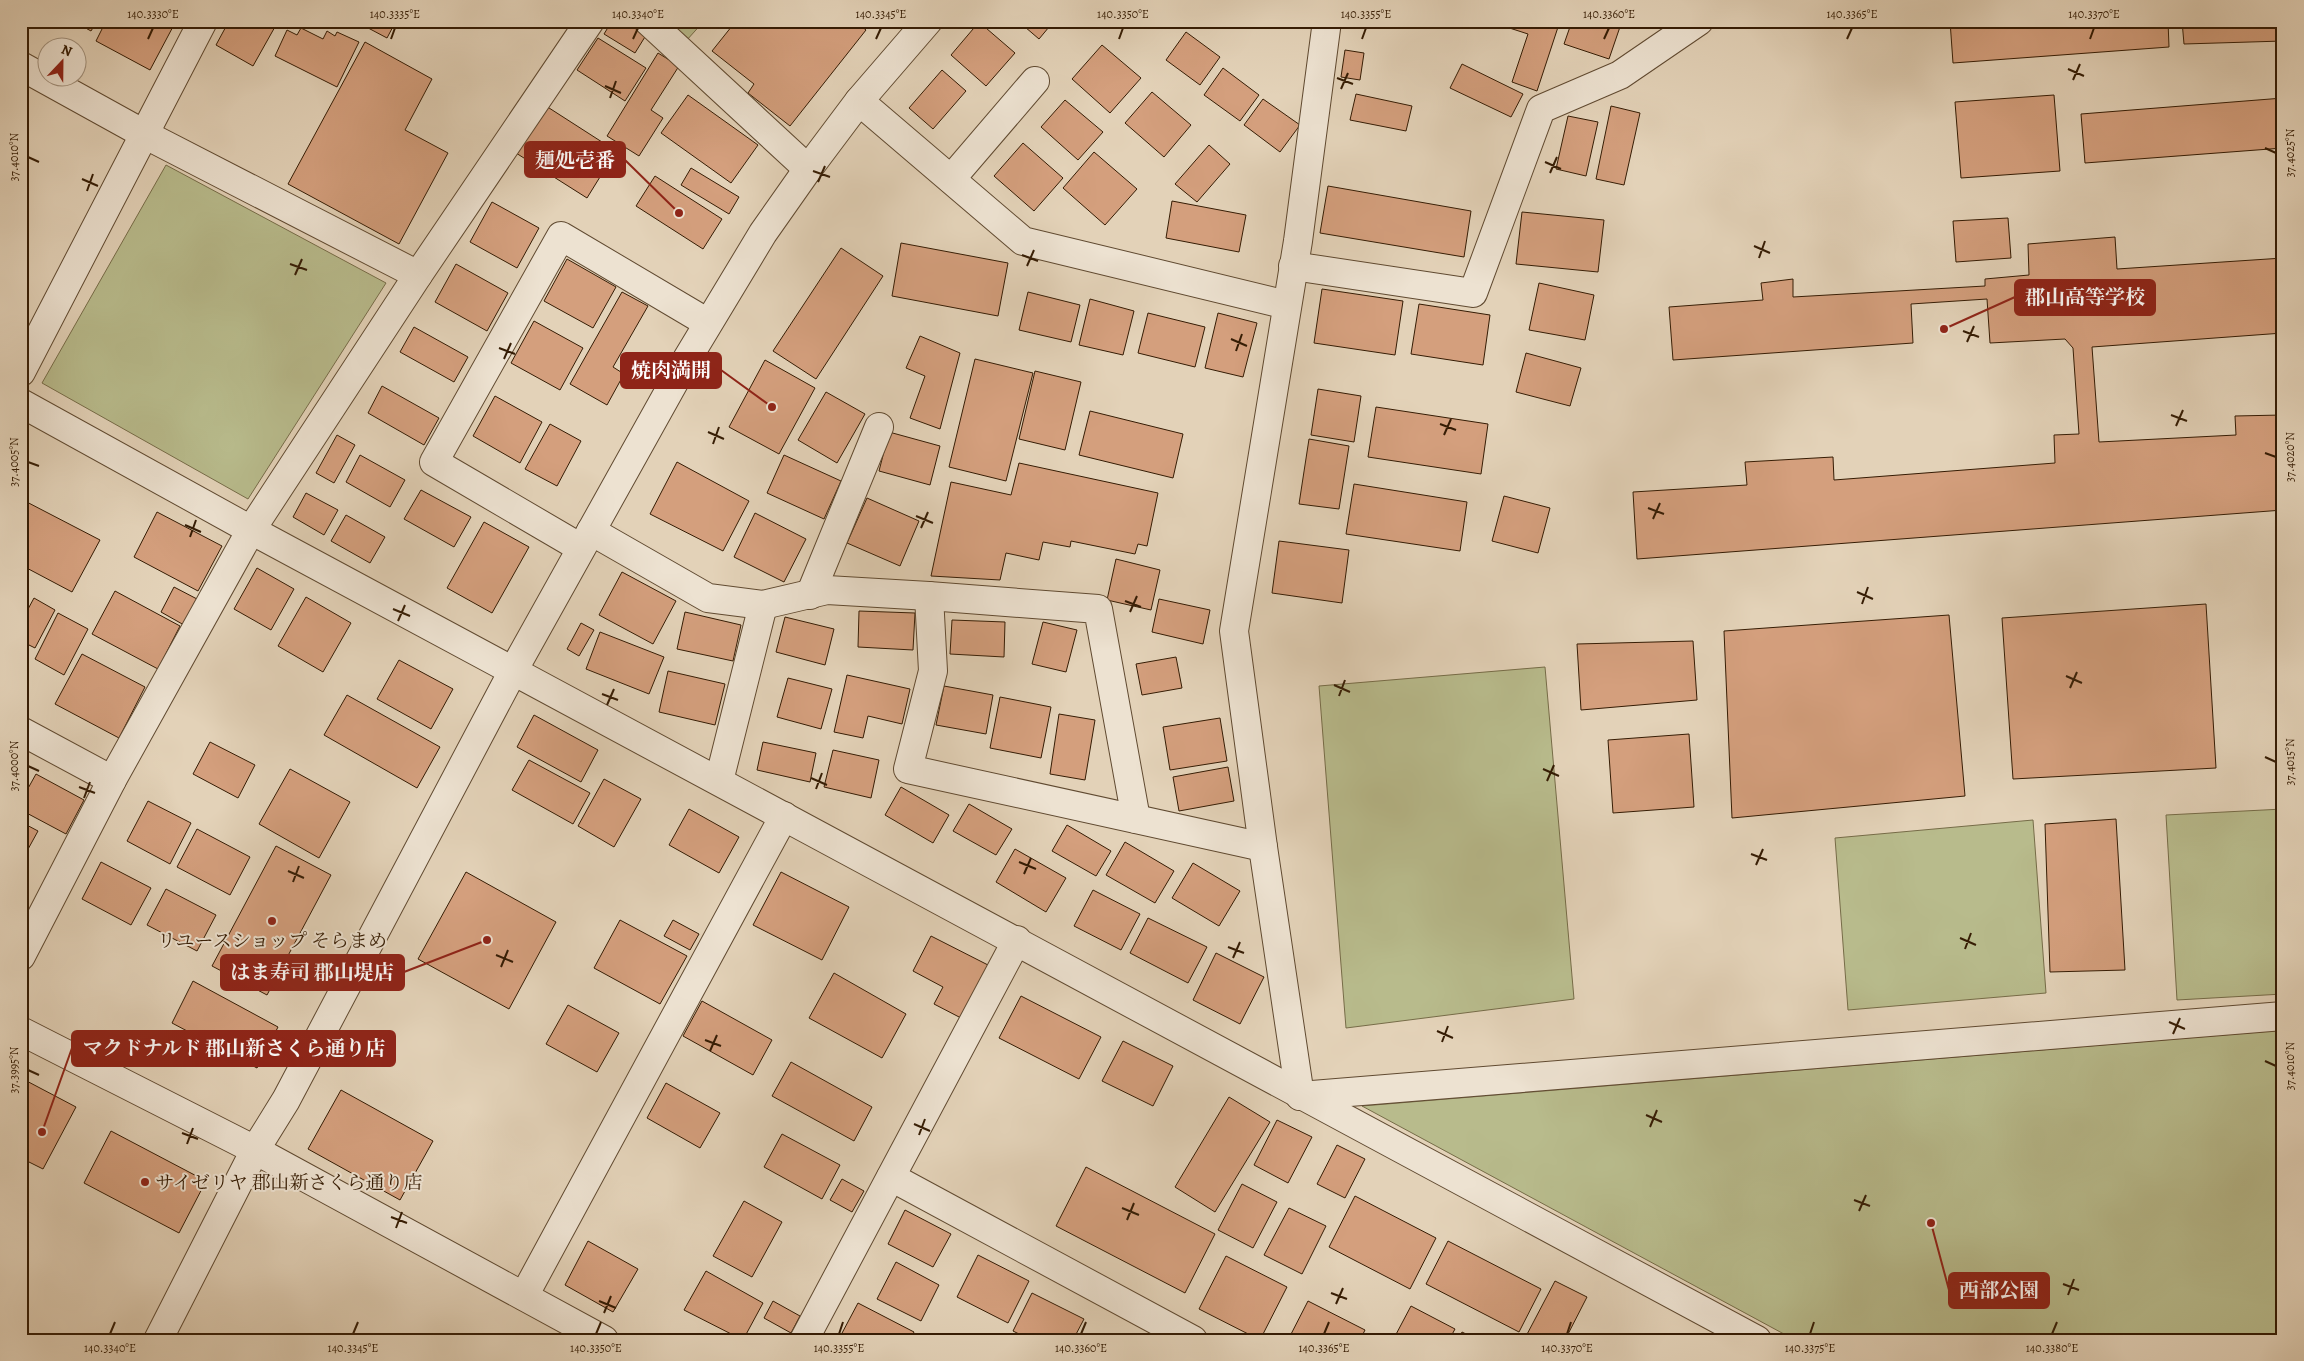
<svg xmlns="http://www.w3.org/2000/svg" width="2304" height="1361" viewBox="0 0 2304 1361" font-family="Alegreya,'Noto Serif JP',serif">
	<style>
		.green { fill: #b8bb8c; stroke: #766c48 }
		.building { fill: #d49f7d; stroke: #351c04 }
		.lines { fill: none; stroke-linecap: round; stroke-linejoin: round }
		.minor-casing { stroke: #604a31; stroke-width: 30 }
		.minor { stroke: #ede2d1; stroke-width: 28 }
		.ticks { fill: none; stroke: #351c04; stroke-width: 2 }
		.poi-dot { fill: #8f2418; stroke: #ede2d1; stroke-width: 2 }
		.labels { text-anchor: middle; stroke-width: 4; stroke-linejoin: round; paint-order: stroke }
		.poi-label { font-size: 19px; fill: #351c04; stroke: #ede2d1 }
		.leader { fill: none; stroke: #8f2418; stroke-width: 2 }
		.callout-dot { fill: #8f2418; stroke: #ede2d1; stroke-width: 2 }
		.callout { fill: #8f2418; stroke: #8f2418; stroke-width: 2 }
		.callout-label { font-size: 20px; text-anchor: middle; font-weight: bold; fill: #fff }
		.neatline { fill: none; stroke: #351c04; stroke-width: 2 }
		.ticks-label { font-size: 12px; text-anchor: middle; fill: #351c04 }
	</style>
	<rect width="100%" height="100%" fill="#e3d2b8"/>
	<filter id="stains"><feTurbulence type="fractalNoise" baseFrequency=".004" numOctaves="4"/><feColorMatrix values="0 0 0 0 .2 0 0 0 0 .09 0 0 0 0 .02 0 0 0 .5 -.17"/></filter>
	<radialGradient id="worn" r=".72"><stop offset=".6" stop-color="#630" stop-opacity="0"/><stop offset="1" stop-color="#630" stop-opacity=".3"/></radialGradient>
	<g class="green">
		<path d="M666,21H704L686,41Z"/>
		<path d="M166,165L386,283L248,499L42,383Z"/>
		<path d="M1545,667L1574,999L1346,1028L1319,686Z"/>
		<path d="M2283,809V994L2177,1000L2166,815Z"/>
		<path d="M2033,820L2046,993L1848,1010L1835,838Z"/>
		<path d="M2283,1030V1340H1795L1362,1106Z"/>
	</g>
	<g class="building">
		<path d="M73,21H97L91,31Z"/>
		<path d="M106,21H176L150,70L96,41Z"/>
		<path d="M229,21H269L276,25L253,66L216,45Z"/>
		<path d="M355,21H396L387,38Z"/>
		<path d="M612,21H630L648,32L635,53L604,34Z"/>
		<path d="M736,21H794L803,27L807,21H855L866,30L790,126L748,93L754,84L712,51Z"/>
		<path d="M1018,21H1054L1039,39Z"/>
		<path d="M1088,21H1098L1094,26Z"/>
		<path d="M1494,21H1560L1537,91L1512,82L1528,34L1494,23Z"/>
		<path d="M1572,21H1622L1609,59L1564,44Z"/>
		<path d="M1950,21H2168L2169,47L1953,63Z"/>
		<path d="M2182,21H2283V41L2184,44Z"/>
		<path d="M979,22L1015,53L986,86L951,55Z"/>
		<path d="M301,28L323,39L327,31L335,36L337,32L359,42L337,87L275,56L287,30L297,35Z"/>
		<path d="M1186,32L1220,57L1200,85L1166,60Z"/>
		<path d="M598,38L646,68L625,101L577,70Z"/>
		<path d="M365,42L432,79L405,130L448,153L399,244L288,184Z"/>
		<path d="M1102,45L1141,78L1110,113L1072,79Z"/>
		<path d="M1345,50L1364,53L1360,80L1341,77Z"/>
		<path d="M658,53L679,66L651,110L663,118L639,156L607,136Z"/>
		<path d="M1462,64L1523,94L1511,117L1450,88Z"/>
		<path d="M1223,68L1259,95L1240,121L1204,95Z"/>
		<path d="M942,70L966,91L933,129L909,108Z"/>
		<path d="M1152,92L1191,125L1164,157L1125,123Z"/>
		<path d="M1356,94L1412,106L1406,131L1350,120Z"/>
		<path d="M688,95L758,145L731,183L661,133Z"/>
		<path d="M2054,95L2060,171L1961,178L1955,102Z"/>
		<path d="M2283,98V148L2085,163L2081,114Z"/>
		<path d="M1263,99L1300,125L1280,152L1244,125Z"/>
		<path d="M1065,100L1103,132L1078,160L1041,127Z"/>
		<path d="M546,106L616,151L587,198L516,153Z"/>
		<path d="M1611,106L1640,113L1624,185L1596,179Z"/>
		<path d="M1568,116L1598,122L1586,176L1556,169Z"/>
		<path d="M1023,143L1063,178L1034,211L994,176Z"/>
		<path d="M1209,145L1230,164L1197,202L1175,184Z"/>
		<path d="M1094,152L1137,189L1105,225L1063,188Z"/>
		<path d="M691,168L739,197L729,214L681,185Z"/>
		<path d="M655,176L722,219L703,249L636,206Z"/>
		<path d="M1328,186L1471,211L1464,257L1320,233Z"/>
		<path d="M1172,201L1246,215L1239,252L1166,238Z"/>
		<path d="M492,202L539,228L517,268L470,242Z"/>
		<path d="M1522,212L1604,220L1598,272L1516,264Z"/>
		<path d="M2008,218L2011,258L1956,262L1953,221Z"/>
		<path d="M2115,237L2117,269L2283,258V333L2092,347L2099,442L2236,435L2235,416L2282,415L2283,510L1637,559L1633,492L1747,485L1745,462L1833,457L1834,480L2055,463L2054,435L2079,434L2073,348L2065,339L1990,343L1987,299L1911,304L1913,343L1673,360L1669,307L1763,300L1761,283L1793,279V297L1985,286V279L2029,275L2028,244Z"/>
		<path d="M901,243L1008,263L998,316L892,296Z"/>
		<path d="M841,248L883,276L816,379L773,351Z"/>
		<path d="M567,259L616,287L593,328L544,301Z"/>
		<path d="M456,264L508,293L487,331L435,302Z"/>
		<path d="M1539,283L1594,295L1585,340L1529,330Z"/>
		<path d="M1322,289L1403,301L1395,355L1314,343Z"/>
		<path d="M622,292L648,306L613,367L624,374L607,405L570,384Z"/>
		<path d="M1028,292L1080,305L1071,342L1019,330Z"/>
		<path d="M1090,299L1134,311L1123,355L1079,345Z"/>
		<path d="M1419,304L1490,315L1483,365L1411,354Z"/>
		<path d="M1148,313L1205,327L1195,367L1138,353Z"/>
		<path d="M1218,313L1257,323L1243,377L1205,368Z"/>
		<path d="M534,321L583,348L560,390L511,363Z"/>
		<path d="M414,327L468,357L454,382L400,352Z"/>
		<path d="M920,336L960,353L940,429L910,418L925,376L906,368Z"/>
		<path d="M1526,353L1581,368L1570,406L1516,392Z"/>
		<path d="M975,359L1033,373L1006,481L949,467Z"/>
		<path d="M765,360L815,388L779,454L729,427Z"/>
		<path d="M1035,371L1081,382L1065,450L1019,439Z"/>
		<path d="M382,386L439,418L424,445L368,413Z"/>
		<path d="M1318,389L1361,396L1354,442L1311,435Z"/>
		<path d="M826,392L865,414L837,463L798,440Z"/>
		<path d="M495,396L542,422L520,463L473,436Z"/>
		<path d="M1376,407L1488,424L1481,474L1368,457Z"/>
		<path d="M1090,411L1183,434L1173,478L1079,455Z"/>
		<path d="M550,424L581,441L557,486L525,469Z"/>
		<path d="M889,432L940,446L930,485L879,471Z"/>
		<path d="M337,435L355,445L334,483L316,473Z"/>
		<path d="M1309,439L1349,446L1339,509L1299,504Z"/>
		<path d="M360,455L405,480L390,507L346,482Z"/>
		<path d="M784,455L841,481L824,519L767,493Z"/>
		<path d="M677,462L749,501L723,551L650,514Z"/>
		<path d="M1019,463L1158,493L1147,546L1138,544L1135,554L1071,541L1070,547L1043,542L1039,560L1006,553L1000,580L931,576L951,482L1011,495Z"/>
		<path d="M1354,484L1467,502L1460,551L1346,534Z"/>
		<path d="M421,490L471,517L454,547L404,519Z"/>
		<path d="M306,493L338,510L324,535L293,517Z"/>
		<path d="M1504,496L1550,508L1538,553L1492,541Z"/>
		<path d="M867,498L919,521L900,566L847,543Z"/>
		<path d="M21,499L100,540L72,592L21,565Z"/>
		<path d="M157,512L222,546L198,591L134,557Z"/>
		<path d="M755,513L806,539L784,582L734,557Z"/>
		<path d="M346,515L385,537L370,563L331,541Z"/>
		<path d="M484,522L529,547L492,613L447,588Z"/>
		<path d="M1279,541L1349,550L1342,603L1272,593Z"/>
		<path d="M1116,559L1160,570L1151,610L1107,600Z"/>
		<path d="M257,568L294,589L271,630L234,609Z"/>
		<path d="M622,572L676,601L653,644L599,615Z"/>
		<path d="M174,587L197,599L184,625L161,612Z"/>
		<path d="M115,591L180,626L158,669L92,634Z"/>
		<path d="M306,597L351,623L323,672L278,646Z"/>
		<path d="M34,598L55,610L35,648L21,641V622Z"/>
		<path d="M1159,599L1210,610L1203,644L1152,632Z"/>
		<path d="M21,601L26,603L21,612Z"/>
		<path d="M2206,604L2216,768L2013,779L2002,618Z"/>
		<path d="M859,611L915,613L913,650L858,647Z"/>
		<path d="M685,612L741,625L733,661L677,649Z"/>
		<path d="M58,613L88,629L64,675L35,659Z"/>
		<path d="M1949,615L1965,796L1732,818L1724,631Z"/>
		<path d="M785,617L834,629L825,665L776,652Z"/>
		<path d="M952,620L1005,622L1004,657L950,654Z"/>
		<path d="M1043,622L1077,630L1066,672L1032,664Z"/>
		<path d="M581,623L594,630L579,656L567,649Z"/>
		<path d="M600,632L664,657L649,694L586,669Z"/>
		<path d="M1693,641L1697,700L1581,710L1577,644Z"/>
		<path d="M82,654L145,687L119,738L55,704Z"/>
		<path d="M1176,657L1182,688L1142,695L1136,664Z"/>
		<path d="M399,660L453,689L431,729L377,699Z"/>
		<path d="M668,671L725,684L715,725L659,712Z"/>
		<path d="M847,675L910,689L902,724L868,716L863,738L834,732Z"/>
		<path d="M788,678L832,689L821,729L777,717Z"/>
		<path d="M944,686L993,695L986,734L936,725Z"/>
		<path d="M347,695L440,747L417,788L324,735Z"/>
		<path d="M1000,697L1051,707L1041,758L990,748Z"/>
		<path d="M1059,714L1095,720L1085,780L1050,774Z"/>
		<path d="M534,715L598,750L581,782L517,747Z"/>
		<path d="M1220,718L1227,761L1170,770L1163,727Z"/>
		<path d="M1689,734L1694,807L1613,813L1608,740Z"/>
		<path d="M210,742L255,765L238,798L193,774Z"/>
		<path d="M763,742L816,753L810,782L757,770Z"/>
		<path d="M833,750L879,760L871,798L824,787Z"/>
		<path d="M529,760L590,793L573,824L512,790Z"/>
		<path d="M1228,767L1234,801L1179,811L1173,777Z"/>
		<path d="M290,769L350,802L319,858L259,824Z"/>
		<path d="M36,774L84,800L66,834L21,810V801Z"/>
		<path d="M604,779L641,799L614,847L578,826Z"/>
		<path d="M901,787L949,815L933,843L885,815Z"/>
		<path d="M148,801L191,823L170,864L127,841Z"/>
		<path d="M969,804L1012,829L996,855L953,831Z"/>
		<path d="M689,809L739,837L719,873L669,845Z"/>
		<path d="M2116,819L2125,970L2050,972L2045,824Z"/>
		<path d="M21,822L38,831L21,862Z"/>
		<path d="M1067,825L1111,851L1096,876L1052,851Z"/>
		<path d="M197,829L250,857L230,895L177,867Z"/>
		<path d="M1125,842L1174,871L1155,903L1106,875Z"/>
		<path d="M276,846L331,875L267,995L212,966Z"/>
		<path d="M1015,849L1066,878L1046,912L996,882Z"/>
		<path d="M101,862L151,888L131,925L82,899Z"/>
		<path d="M1193,863L1240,891L1219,926L1172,898Z"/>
		<path d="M466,872L556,922L509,1009L418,959Z"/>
		<path d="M781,872L849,907L822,960L753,925Z"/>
		<path d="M166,889L216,915L197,951L147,925Z"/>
		<path d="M1093,890L1140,914L1121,950L1074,926Z"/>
		<path d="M1148,918L1207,947L1188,983L1130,953Z"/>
		<path d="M620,920L687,956L660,1004L594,968Z"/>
		<path d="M673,920L699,934L690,950L664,936Z"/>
		<path d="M931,936L988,965L961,1018L934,1004L943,987L913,971Z"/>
		<path d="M1216,953L1264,977L1240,1024L1193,1000Z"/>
		<path d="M834,973L906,1014L882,1058L809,1018Z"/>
		<path d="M193,981L278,1027L257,1068L172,1023Z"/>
		<path d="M1021,996L1101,1037L1079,1079L999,1038Z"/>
		<path d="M702,1001L772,1040L753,1075L683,1036Z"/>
		<path d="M568,1005L619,1033L597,1072L546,1044Z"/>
		<path d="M1123,1041L1173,1066L1153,1106L1102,1081Z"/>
		<path d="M791,1062L872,1107L854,1141L772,1096Z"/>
		<path d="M21,1078L76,1107L43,1169L21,1158Z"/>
		<path d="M666,1083L720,1113L700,1148L647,1118Z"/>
		<path d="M341,1090L433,1141L400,1200L308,1149Z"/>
		<path d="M1229,1097L1270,1122L1215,1212L1175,1187Z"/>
		<path d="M1277,1120L1312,1137L1288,1183L1254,1165Z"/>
		<path d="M111,1131L206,1181L179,1233L84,1183Z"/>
		<path d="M782,1134L840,1165L822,1199L764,1167Z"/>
		<path d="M1337,1145L1365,1159L1345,1198L1317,1184Z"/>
		<path d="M1086,1167L1215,1234L1185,1293L1056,1226Z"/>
		<path d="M842,1179L864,1191L852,1212L830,1200Z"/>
		<path d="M1242,1184L1277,1202L1253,1248L1218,1230Z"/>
		<path d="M1355,1196L1436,1238L1410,1289L1329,1247Z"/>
		<path d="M744,1201L782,1222L752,1277L713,1256Z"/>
		<path d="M1289,1208L1326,1226L1302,1274L1264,1255Z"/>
		<path d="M905,1210L951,1234L933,1267L888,1244Z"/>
		<path d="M588,1241L638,1269L613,1312L565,1285Z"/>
		<path d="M1448,1241L1541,1289L1519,1332L1426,1284Z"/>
		<path d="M978,1255L1029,1281L1008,1323L957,1297Z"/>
		<path d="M1226,1256L1287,1287L1260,1340L1199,1309Z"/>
		<path d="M896,1262L939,1285L921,1321L877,1299Z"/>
		<path d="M706,1271L763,1303L743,1340L684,1310Z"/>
		<path d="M1555,1281L1587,1297L1565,1340H1524Z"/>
		<path d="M1032,1293L1084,1319L1073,1340H1031L1013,1331Z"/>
		<path d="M773,1301L800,1316L791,1333L764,1318Z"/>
		<path d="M1308,1301L1365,1330L1360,1340H1288Z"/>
		<path d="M858,1303L914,1332L910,1340H851L841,1335Z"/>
		<path d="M1411,1306L1455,1329L1449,1340H1393Z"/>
		<path d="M1462,1332L1478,1340H1458Z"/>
	</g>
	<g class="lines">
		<g class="minor-casing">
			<g id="minor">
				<path d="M648,21L808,169"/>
				<path d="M21,66L144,134L418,275"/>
				<path d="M859,101L1023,241L1287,305"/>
				<path d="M951,179L1035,81"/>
				<path d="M1293,266L1473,293L1541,109L1620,75L1699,21"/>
				<path d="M21,372L203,21"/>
				<path d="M21,403L251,530L1757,1340"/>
				<path d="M591,531L708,598L763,605L827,590L929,596L1098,609L1136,819"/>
				<path d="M581,548L434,462L561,236L708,323"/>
				<path d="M810,595L879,427"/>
				<path d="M929,596L933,671L908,769L1263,847"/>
				<path d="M21,731L112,780"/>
				<path d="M719,781L763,605"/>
				<path d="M21,956L112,780L251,530L418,275L590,21"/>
				<path d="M21,1031L255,1150L604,1340"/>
				<path d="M1300,1096L1263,847L1234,631L1298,241L1327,21"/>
				<path d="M1300,1096L2283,1016"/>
				<path d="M891,1177L1193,1340"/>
				<path d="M524,1296L784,816"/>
				<path d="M158,1340L255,1150L286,1100L513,671L687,359L763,233L808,169L859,101L928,21"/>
				<path d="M804,1340L1017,940"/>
			</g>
		</g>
		<use href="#minor" class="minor"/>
	</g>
	<path class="ticks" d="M148,39L153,28M391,39L395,28M633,39L638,28M876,39L881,28M1119,39L1123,28M1362,39L1366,28M1604,39L1609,28M1847,39L1852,28M2090,39L2094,28M2068,69L2084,76M1337,78L1353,84M2073,80L2080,64M605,86L621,93M1341,89L1348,73M610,98L616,81M2265,148L2276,153M28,157L39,162M1545,162L1561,169M813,171L830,177M1550,173L1557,157M82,179L98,186M818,182L825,166M87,191L93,174M1754,246L1770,253M1022,255L1038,261M1759,258L1765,241M290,264L307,270M1027,266L1034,250M295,275L302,259M1963,331L1979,337M1231,339L1247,346M1967,342L1974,326M499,348L515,354M1236,351L1242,334M504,359L511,343M2171,415L2187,421M1440,424L1456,430M2176,426L2183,410M708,432L724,439M1444,435L1451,419M713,444L719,427M2265,453L2276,457M28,462L39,466M1648,508L1664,514M916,516L933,523M1653,519L1660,503M185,525L201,532M921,528L928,512M190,537L196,520M1857,592L1873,599M1125,601L1141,607M1862,604L1868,587M393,609L410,616M1130,612L1137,596M398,621L405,605M2066,676L2082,683M1334,685L1350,692M2070,688L2077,672M602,694L618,700M1339,696L1345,680M607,705L614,689M2265,757L2276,762M28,766L39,771M1543,769L1559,776M811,778L827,785M1547,781L1554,765M79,787L95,793M816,789L822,773M84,798L90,782M1751,854L1767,860M1019,862L1036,869M1756,865L1763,849M288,871L304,878M1024,874L1031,858M293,882L299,866M1960,938L1976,945M1228,947L1244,953M1965,949L1971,933M496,955L513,962M1233,958L1240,942M501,967L508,950M2169,1022L2185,1029M1437,1031L1453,1038M2173,1034L2180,1018M705,1040L721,1046M1442,1042L1448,1026M710,1051L717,1035M2265,1061L2276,1066M28,1070L39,1075M1646,1115L1662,1122M914,1124L930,1131M1650,1127L1657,1110M182,1133L198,1139M919,1135L925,1119M187,1144L193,1128M1854,1200L1870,1206M1122,1208L1139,1215M1859,1211L1866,1195M391,1217L407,1223M1127,1220L1134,1203M396,1228L402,1212M2063,1284L2079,1290M1331,1293L1347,1299M2068,1295L2074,1279M599,1301L616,1308M1336,1304L1343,1288M604,1313L611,1296M110,1334L115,1322M353,1334L358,1322M596,1334L601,1322M839,1334L843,1322M1081,1334L1086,1322M1324,1334L1329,1322M1567,1334L1571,1322M1810,1334L1814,1322M2052,1334L2057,1322"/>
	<g class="poi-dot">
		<circle cx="272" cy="921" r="5"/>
		<circle cx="145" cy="1182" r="5"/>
	</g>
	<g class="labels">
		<g class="poi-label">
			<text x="272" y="947">リユースショップ そらまめ</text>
			<text x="155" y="1189" text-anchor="start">サイゼリヤ 郡山新さくら通り店</text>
		</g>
	</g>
	<path class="leader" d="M679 213L625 160M1944 329L2015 297M772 407L721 370M487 940L404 972M42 1132L72 1048M1931 1223L1949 1290"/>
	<g class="callout-dot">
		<circle cx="679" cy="213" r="5"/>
		<circle cx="1944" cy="329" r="5"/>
		<circle cx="772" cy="407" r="5"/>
		<circle cx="487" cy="940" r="5"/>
		<circle cx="42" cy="1132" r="5"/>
		<circle cx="1931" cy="1223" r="5"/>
	</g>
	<g class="callout">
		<rect x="525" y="142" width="100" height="35" rx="5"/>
		<rect x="2015" y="280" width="140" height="35" rx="5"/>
		<rect x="621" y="353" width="100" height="35" rx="5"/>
		<rect x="221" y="955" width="183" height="35" rx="5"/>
		<rect x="72" y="1031" width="323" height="35" rx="5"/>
		<rect x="1949" y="1273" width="100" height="35" rx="5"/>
	</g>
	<g class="callout-label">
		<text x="575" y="167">麺処壱番</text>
		<text x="2085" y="304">郡山高等学校</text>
		<text x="671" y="377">焼肉満開</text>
		<text x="312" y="979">はま寿司 郡山堤店</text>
		<text x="234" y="1055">マクドナルド 郡山新さくら通り店</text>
		<text x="1999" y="1297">西部公園</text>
	</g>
	<rect width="2304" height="1361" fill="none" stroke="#e3d2b8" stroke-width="55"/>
	<g transform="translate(62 62) rotate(22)"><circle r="24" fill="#ede2d1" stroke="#a3937f"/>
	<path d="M0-4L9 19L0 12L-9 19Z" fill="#8f2418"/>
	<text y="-8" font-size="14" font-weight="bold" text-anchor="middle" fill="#351c04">N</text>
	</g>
	<rect x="28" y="28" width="2248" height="1306" class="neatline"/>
	<g class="ticks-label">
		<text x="153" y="18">140.3330°E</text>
		<text x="395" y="18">140.3335°E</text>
		<text x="638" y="18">140.3340°E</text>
		<text x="881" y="18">140.3345°E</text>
		<text x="1123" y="18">140.3350°E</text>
		<text x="1366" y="18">140.3355°E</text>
		<text x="1609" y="18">140.3360°E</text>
		<text x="1852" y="18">140.3365°E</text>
		<text x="2094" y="18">140.3370°E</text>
		<text transform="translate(2290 153) rotate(-90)" y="4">37.4025°N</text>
		<text transform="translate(14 157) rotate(-90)" y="4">37.4010°N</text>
		<text transform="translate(2290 457) rotate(-90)" y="4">37.4020°N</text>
		<text transform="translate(14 462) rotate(-90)" y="4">37.4005°N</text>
		<text transform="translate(2290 762) rotate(-90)" y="4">37.4015°N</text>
		<text transform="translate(14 766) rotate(-90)" y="4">37.4000°N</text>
		<text transform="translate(2290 1066) rotate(-90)" y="4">37.4010°N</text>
		<text transform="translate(14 1070) rotate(-90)" y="4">37.3995°N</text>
		<text x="110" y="1352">140.3340°E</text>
		<text x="353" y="1352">140.3345°E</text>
		<text x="596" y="1352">140.3350°E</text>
		<text x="839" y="1352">140.3355°E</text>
		<text x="1081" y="1352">140.3360°E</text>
		<text x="1324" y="1352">140.3365°E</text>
		<text x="1567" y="1352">140.3370°E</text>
		<text x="1810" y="1352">140.3375°E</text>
		<text x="2052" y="1352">140.3380°E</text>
	</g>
	<rect width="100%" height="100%" filter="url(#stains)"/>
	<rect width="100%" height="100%" fill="url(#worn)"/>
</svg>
